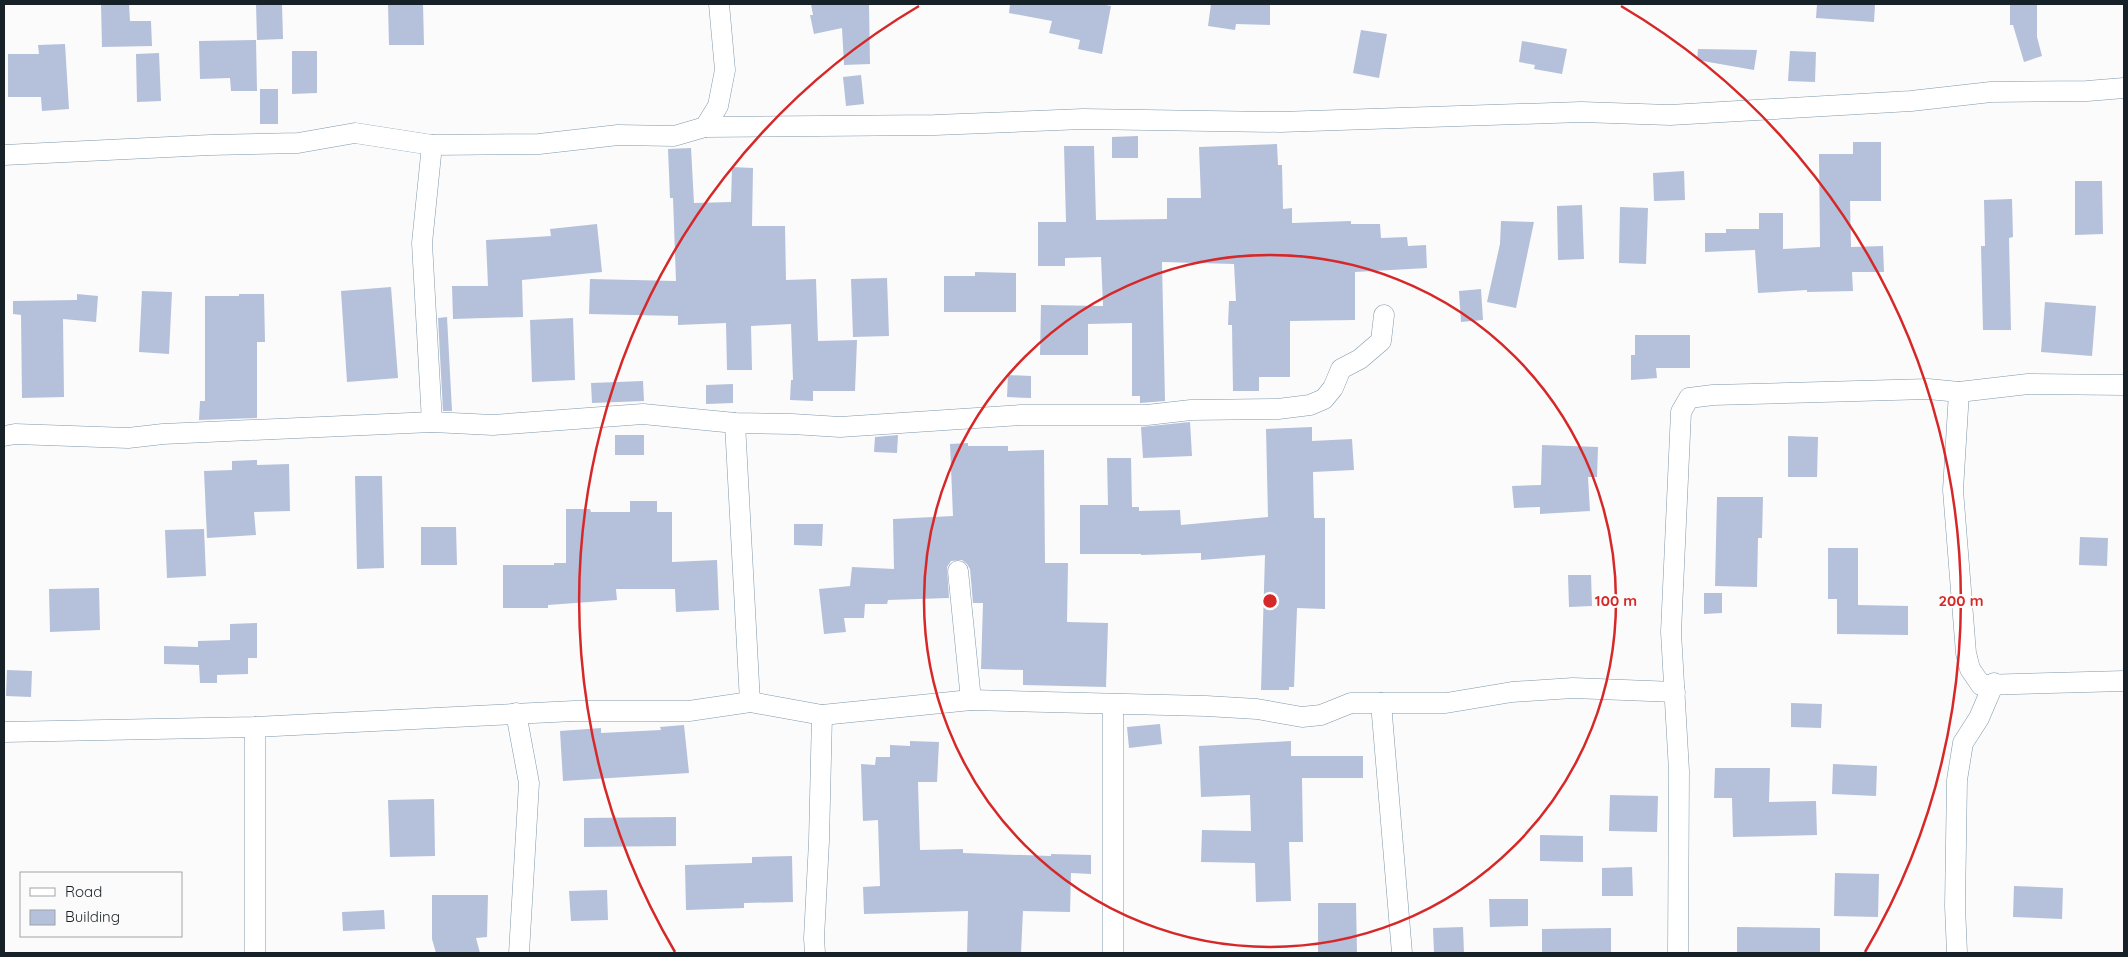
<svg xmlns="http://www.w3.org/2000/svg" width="2128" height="957" viewBox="0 0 2128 957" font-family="Quicksand,sans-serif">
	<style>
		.building { fill: #b5c0db }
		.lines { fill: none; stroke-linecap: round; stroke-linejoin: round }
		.street-casing { stroke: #7f98ab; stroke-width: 21 }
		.street { stroke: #fff; stroke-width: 20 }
		.ring { fill: none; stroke: #d62828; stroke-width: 2.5 }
		.centre { fill: #d62828; stroke: #fbfbfb; stroke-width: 2.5 }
		.ring-label { font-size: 15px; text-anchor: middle; font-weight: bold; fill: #d62828; stroke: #fbfbfb; stroke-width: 4; stroke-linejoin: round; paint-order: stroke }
	</style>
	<rect width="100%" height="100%" fill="#fbfbfb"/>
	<g class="building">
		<path d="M101,4H129L130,21H151L152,46L102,47Z"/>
		<path d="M256,4H282L283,39L257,40Z"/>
		<path d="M388,4H423L424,45H389Z"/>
		<path d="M811,4H869L870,64L844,65L842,28L814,34L810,15H813Z"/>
		<path d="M1010,4H1100L1111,6L1102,54L1078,49L1080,40L1049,33L1052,21L1009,13Z"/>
		<path d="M1211,4H1270V25L1236,24L1235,30L1208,26Z"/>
		<path d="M1817,4H1875L1874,22L1816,18Z"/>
		<path d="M2010,4H2037V37L2042,56L2024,62L2013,25H2010Z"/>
		<path d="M1361,30L1387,34L1379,78L1353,73Z"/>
		<path d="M256,40L257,91H231L230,78L200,79L199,41Z"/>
		<path d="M1522,41L1567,49L1562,74L1534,69L1535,65L1519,62Z"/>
		<path d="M65,44L69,109L42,111L41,97H8V54H39L38,45Z"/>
		<path d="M1698,49L1757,50L1754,70L1697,60Z"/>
		<path d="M292,51H317V93L292,94Z"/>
		<path d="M1790,51L1816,52L1815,82L1788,81Z"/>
		<path d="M159,53L161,101L137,102L136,54Z"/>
		<path d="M861,75L864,104L846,106L843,77Z"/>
		<rect x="260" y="89" width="18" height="35"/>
		<path d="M1138,136V158H1112V137Z"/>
		<path d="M1853,142H1881V201H1850L1851,247L1883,246L1884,272H1852L1853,291L1807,292V290L1758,293L1755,250L1705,252V233H1726V229H1759V213H1783V249L1820,247L1819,154H1853Z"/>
		<path d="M1277,144L1278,165H1282L1283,209L1292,208V223L1351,221V224H1380L1381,238L1407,237L1408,246L1426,245L1427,268L1355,272V320L1290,321V377H1259V391H1233L1232,325H1228L1229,301H1236L1234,264L1162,262L1165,401L1140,403V396H1132V323L1088,324V355H1040L1041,305L1103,306L1101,257L1065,258V266H1038V222H1066L1064,146H1094L1096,220L1167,219V198H1201L1199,147Z"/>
		<path d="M691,148L694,203L731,202L732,167L753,168L752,226H785L786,280L816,279L818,341L857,340L855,391H813V401L790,400L791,380H793L791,324L751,326L752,370H727L726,323L678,325V316L589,314L590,279L676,281L673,198H670L668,149Z"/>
		<path d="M1684,171L1685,200L1654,201L1653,173Z"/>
		<path d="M2075,181H2102L2103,234L2075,235Z"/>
		<path d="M2012,199L2013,237L2009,238L2011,330H1983L1981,246H1985L1984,200Z"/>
		<path d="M1582,205L1584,259L1558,260L1557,206Z"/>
		<path d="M1620,207L1648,208L1646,264L1619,263Z"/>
		<path d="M1501,221L1534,222L1516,308L1487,302L1500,244Z"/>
		<path d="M597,224L602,272L522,280L523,317L453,319L452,286H488L486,240L551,236L550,229Z"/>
		<path d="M975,272L1016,273V312H944V276H975Z"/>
		<path d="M887,278L889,336L853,337L851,279Z"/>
		<path d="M391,287L398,378L347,382L341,291Z"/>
		<path d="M1481,289L1483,320L1461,322L1459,291Z"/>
		<path d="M142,291L172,292L169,354L139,352Z"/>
		<path d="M77,294L98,296L96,322L63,319L64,397L22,398L21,315L13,314V301L77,300Z"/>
		<path d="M239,294H264L265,342H257V418L199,420L200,401H205V296H239Z"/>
		<path d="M2045,302L2096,306L2092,356L2041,352Z"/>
		<path d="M447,317L452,411H443L438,318Z"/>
		<path d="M573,318L575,380L532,382L530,320Z"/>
		<path d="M1635,335H1690V368H1656L1657,378L1631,380V355H1635Z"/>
		<path d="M1008,375L1031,376V398L1007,397Z"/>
		<path d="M643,381L644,401L592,403L591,383Z"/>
		<path d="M733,384V403L706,404V385Z"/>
		<path d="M1190,422L1192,456L1143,458L1141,427Z"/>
		<path d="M1312,427V441L1352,439L1354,470L1313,472L1314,518H1325V609L1297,608L1294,687H1289V690H1261L1265,555L1201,560V553L1141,555V554H1080V505H1108L1107,458H1131L1132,507H1139V511L1180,510L1181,525L1268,517L1266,429Z"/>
		<rect x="615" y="435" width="29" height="20"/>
		<path d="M898,435L897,453L874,452L875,437Z"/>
		<path d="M1788,436L1818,437L1817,477H1788Z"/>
		<path d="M968,443V446H1008V451L1044,450L1045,563H1068L1067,622L1108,623L1106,687L1023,685V670L981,669L983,603H973L970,569L967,564L962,560L951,561L947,567L949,598L888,600L887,604H865L864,618H844L846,632L824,634L819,589L850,586L852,567L894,569L893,519L953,516L950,444Z"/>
		<path d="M1542,445L1598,447L1597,477H1588L1590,511L1540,514V507L1514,508L1512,486L1541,485Z"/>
		<path d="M257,460V465L289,464L290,511L254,512L256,535L207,538L204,471L232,470V461Z"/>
		<path d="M355,476H382L384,568L357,569Z"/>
		<path d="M1717,497H1763L1762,538H1758L1757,587L1715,586Z"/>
		<path d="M630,501H657V512H672V562L717,560L719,610L676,612L675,589H616L617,600L548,605V608H503V565H554V563H566V509H590L591,512H630Z"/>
		<path d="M794,524H823L822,546L794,545Z"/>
		<path d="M421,527H456L457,565H421Z"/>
		<path d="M204,529L206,576L167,578L165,530Z"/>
		<path d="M2080,537L2108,538L2107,566L2079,565Z"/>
		<path d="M1828,548H1858V605L1908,606V635L1837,634V599H1828Z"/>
		<path d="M1568,575H1591L1592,606L1569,607Z"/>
		<path d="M99,588L100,630L50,632L49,589Z"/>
		<path d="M1704,593H1722V613L1704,614Z"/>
		<path d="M257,623V658H248V674L217,675V683H200L199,665L164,664V646L198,647V641L230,640V624Z"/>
		<path d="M7,670L32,671L31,697L6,696Z"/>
		<path d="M1791,703L1822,704L1821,728L1791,727Z"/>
		<path d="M1160,724L1162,744L1129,748L1127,727Z"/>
		<path d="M684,725L689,773L563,781L560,731L601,728V733L661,730L660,727Z"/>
		<path d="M910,741L939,742L937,782H918L920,850L963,849V853L1051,856V854L1091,855V874L1071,873L1070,912L1023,911L1021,953H967L968,911L864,914L863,887L880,886L878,820L863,821L861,764L875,765L876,757H890V745L910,746Z"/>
		<path d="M1291,741V756H1363V778H1302L1303,842H1289L1291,901L1256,902L1255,863L1201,862L1202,830L1251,831L1250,795L1201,797L1199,746Z"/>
		<path d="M1833,764L1877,766L1876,796L1832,794Z"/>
		<path d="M1715,768H1770L1769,802L1816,801L1817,835L1733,837L1732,798H1714Z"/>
		<path d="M1610,795L1658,796L1657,832L1609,831Z"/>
		<path d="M434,799L435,856L390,857L388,800Z"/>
		<path d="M676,817V846L584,847V818Z"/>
		<path d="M1540,835L1583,836V862L1540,861Z"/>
		<path d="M792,856L793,902L744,903V908L686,910L685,865L752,863V857Z"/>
		<path d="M1632,867L1633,896H1602V868Z"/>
		<path d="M1835,873L1879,874L1878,917L1834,916Z"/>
		<path d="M2014,886L2063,888L2062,919L2013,917Z"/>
		<path d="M607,890L608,920L571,921L569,891Z"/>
		<path d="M432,895H488L487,937L476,938L480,953H436L432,939Z"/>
		<path d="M1489,899H1528V926L1490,927Z"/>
		<path d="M1318,903H1356L1357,953H1318Z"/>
		<path d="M384,910L385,929L343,931L342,912Z"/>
		<path d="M1463,927L1464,953H1434L1433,928Z"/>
		<path d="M1737,927L1820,928V953H1737Z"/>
		<path d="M1611,928V953H1542V929Z"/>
	</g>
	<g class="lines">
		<g class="street-casing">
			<g id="street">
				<path d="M705,127L935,125L1083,119L1280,122L1581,112L1670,115L1911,101L1991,92L2087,91L2124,88"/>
				<path d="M432,145L422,243L432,422"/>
				<path d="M4,155L210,145L298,143L355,133L432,145L539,144L618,135L674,136L705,127L718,106L725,70L719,4"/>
				<path d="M1959,392L1953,490L1966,653L1970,669L1981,685L2124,681"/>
				<path d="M735,423L750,702"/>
				<path d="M4,436L15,434L128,438L163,434L432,422L493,425L643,414L735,423L792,424L840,427L1021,415H1147L1191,410L1278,409L1310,405L1324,399L1333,388L1341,369L1360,359L1381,341L1384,315"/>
				<path d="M958,571L971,700"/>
				<path d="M1381,703L1402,953"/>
				<path d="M1113,705V953"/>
				<path d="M516,713L529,783L519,953"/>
				<path d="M255,727V953"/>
				<path d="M4,732L255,727L574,711H689L750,702L822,715L971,700L1206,706L1257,709L1302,717L1321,715L1351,703H1446L1512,692L1573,688L1675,692"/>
				<path d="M815,953L814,938L819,841L822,715"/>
				<path d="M1678,953L1679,771L1671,632L1681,412L1689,398L1713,395L1928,389L1959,392L2028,384L2124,385"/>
				<path d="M1957,953L1955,906L1957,780L1963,743L1979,718L1994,683"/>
			</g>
		</g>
		<use href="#street" class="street"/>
	</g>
	<g class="ring">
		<circle cx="1270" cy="601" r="346"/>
		<path d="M675 952A691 691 0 0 1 919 6M1621 6A691 691 0 0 1 1865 952"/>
	</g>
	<circle cx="1270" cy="601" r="8" class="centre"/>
	<g class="ring-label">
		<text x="1616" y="606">100 m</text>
		<text x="1961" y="606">200 m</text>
	</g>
	<rect width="2128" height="957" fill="none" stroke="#172128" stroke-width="10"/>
	<rect x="20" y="872" width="162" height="65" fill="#fbfbfb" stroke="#a0a4a7"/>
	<rect x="30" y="888" width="25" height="8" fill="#ffffff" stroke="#a0a4a7"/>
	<text x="65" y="897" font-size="15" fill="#172128">Road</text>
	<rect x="30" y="910" width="25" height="15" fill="#b5c0db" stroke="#a0a4a7"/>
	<text x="65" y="922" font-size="15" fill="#172128">Building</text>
</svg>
